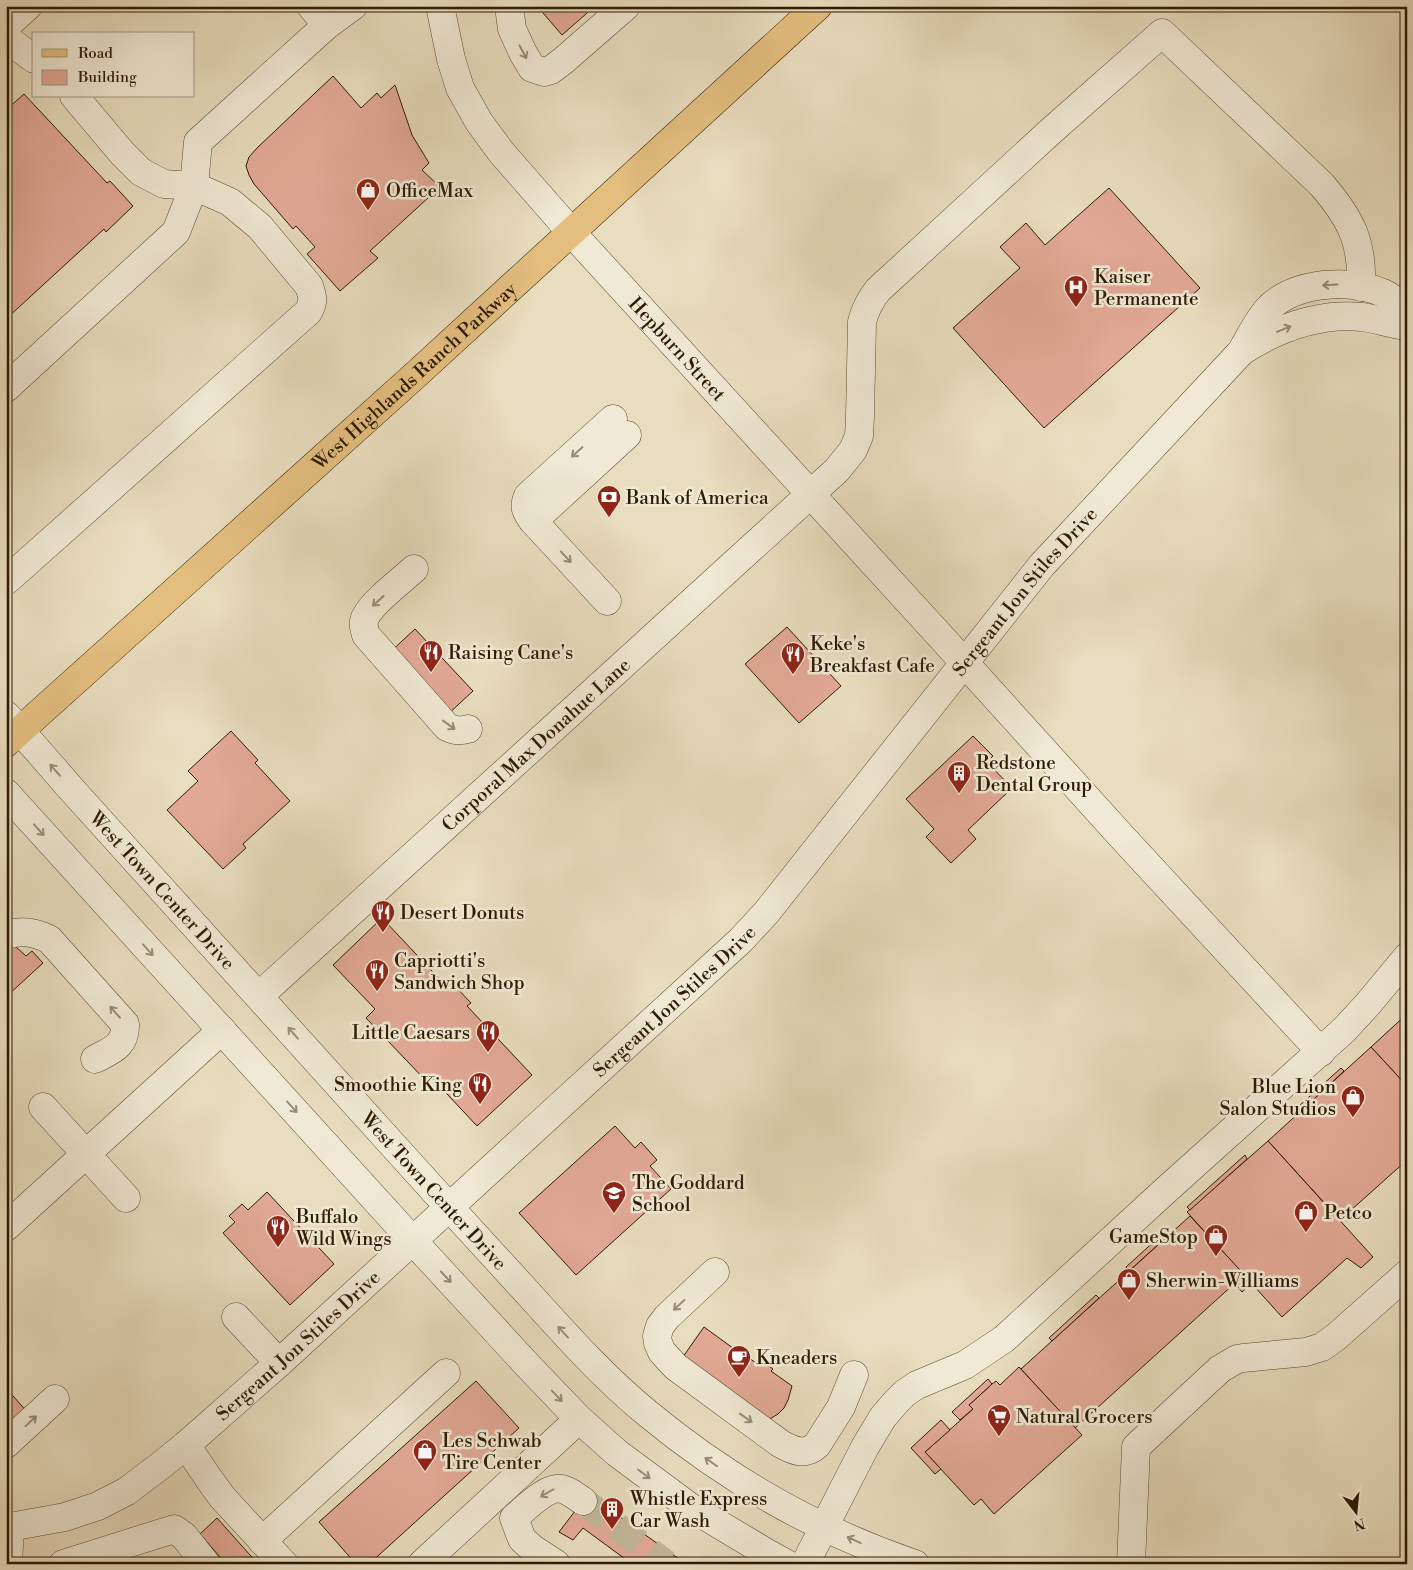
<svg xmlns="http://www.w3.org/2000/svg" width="1413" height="1570" viewBox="0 0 1413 1570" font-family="'Libre Bodoni',serif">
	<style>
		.building { fill: #e2a996; stroke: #2e1b03 }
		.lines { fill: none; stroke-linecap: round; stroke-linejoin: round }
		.minor-tunnel { stroke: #c3b699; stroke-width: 28; stroke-dasharray: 28 14; stroke-linecap: butt }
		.minor-casing { stroke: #5c4c32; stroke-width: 29 }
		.major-casing { stroke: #2e1b03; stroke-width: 29 }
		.minor { stroke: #f0e9d5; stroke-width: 28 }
		.major { stroke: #e4be7f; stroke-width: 28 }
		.oneway { stroke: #998c76 }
		.labels { text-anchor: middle; stroke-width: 5; stroke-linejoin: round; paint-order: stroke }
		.poi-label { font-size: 19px; fill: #2e1b03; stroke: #f0e9d5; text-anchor: start }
		.street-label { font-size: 19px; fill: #2e1b03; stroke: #f0e9d5 }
	</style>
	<rect width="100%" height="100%" fill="#e8ddbe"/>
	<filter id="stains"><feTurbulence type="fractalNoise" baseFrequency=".004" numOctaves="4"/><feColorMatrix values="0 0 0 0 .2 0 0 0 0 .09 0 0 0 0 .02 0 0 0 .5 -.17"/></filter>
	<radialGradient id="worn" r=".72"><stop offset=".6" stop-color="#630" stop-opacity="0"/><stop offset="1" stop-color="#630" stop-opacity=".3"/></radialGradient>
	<g class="building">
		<path d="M537,6H595L562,35Z"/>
		<path d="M333,76L361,108L377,93L381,98L395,85L412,135L429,163L422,170L440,187L370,251L378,258L340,291L307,254L315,247L296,226L293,229L254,184L249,175L246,166L249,157L257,148Z"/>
		<path d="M24,94L107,183L110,181L133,206L106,232L104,229L6,319V110Z"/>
		<path d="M1109,188L1200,288L1044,428L953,328L1020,268L1000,247L1026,223L1045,245Z"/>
		<path d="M787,627L841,686L799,723L745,664Z"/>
		<path d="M415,629L473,691L446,716L388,654Z"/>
		<path d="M231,731L258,760L255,763L290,801L243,844L246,848L223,869L167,810L198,781L188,771Z"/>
		<path d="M973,736L993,756L987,762L1012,788L968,830L976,839L951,863L926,837L934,829L906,799Z"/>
		<path d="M382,918L448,988L454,985L471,1003L467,1006L532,1075L477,1126L433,1079L428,1083L366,1018L375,1009L333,965Z"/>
		<path d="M6,945L15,946L26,956L32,951L43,963L7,996L9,999L6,1001Z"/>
		<path d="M1407,1014V1086L1371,1047Z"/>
		<path d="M1371,1047L1407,1086V1160L1340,1220L1268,1141Z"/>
		<path d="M1341,1068L1344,1071L1302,1110L1299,1106Z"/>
		<path d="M615,1126L635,1148L641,1142L657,1160L650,1166L671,1189L576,1275L519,1213Z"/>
		<path d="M1268,1141L1373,1257L1361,1268L1347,1258L1282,1317L1187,1212Z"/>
		<path d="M1245,1155L1247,1159L1190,1210L1187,1207Z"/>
		<path d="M267,1192L334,1264L290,1305L223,1233L235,1222L229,1216L242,1204L248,1210Z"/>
		<path d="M1190,1216L1252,1283L1242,1292L1235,1283L1075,1428L1021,1369Z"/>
		<path d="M1158,1238L1162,1241L1129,1271L1126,1267Z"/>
		<path d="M1096,1295L1099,1298L1052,1341L1049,1338Z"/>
		<path d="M704,1327L737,1351L738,1350L756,1363L759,1359L773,1369L771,1371L792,1386L788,1400L784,1408L778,1414L765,1422L680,1361Z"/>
		<path d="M1019,1367L1082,1435L994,1514L981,1499L974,1505L925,1452L973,1409L969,1405L992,1384L996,1381L1000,1385Z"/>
		<path d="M988,1379L992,1384L969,1405L973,1409L960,1420L952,1412Z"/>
		<path d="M476,1381L519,1428L369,1564H356L319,1522Z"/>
		<path d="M6,1388L29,1414L6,1434Z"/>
		<path d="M941,1420L950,1430L925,1452L941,1469L935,1474L911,1448Z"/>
		<path d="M588,1494L686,1564H632L583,1528L573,1540L559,1532Z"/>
		<path d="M217,1518L258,1564H226L200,1534Z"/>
	</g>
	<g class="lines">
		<path class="minor-tunnel" d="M583,1501L666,1564"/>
		<g class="minor-casing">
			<g id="minor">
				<path d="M311,6L327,25"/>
				<path id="s1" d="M440,6L451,59L460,88L479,122L501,152L571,232L942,638L1123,838L1321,1052"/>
				<path d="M509,6L512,29L523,53L532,68L544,72L551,70L564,60L626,6"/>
				<path d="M6,26L28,6"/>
				<path d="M6,38L34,59"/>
				<path d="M1242,351C1278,328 1318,313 1362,317C1377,319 1391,324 1407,326"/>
				<path d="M6,388L176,232L194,186L198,142L327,25L353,6"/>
				<path d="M533,521L627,435"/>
				<path d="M414,569C403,579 372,603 366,616C362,622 364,628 366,635L447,727C455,731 460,731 468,729"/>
				<path d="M6,581L308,312C314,302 313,297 309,286L260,227L230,202L194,186L164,184L141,172L122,153L74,96"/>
				<path d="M607,601L533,521C526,512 523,507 528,496L613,419"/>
				<path id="s2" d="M6,715C29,740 51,766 73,791C180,908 285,1026 391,1143C436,1193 481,1242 527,1292C565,1334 603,1377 647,1413C727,1479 817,1531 915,1564"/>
				<path d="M6,793L413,1241L531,1369L579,1419L617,1453L690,1507L767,1553L787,1564"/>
				<path d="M6,935C23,930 33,932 49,939L125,1024C126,1046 112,1050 95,1059"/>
				<path id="s3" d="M259,996L837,470L853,450L859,436L860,417L862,322C865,309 870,300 878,290L1051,131L1162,33L1322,185C1351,219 1363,242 1361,287"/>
				<path d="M43,1107L126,1198"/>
				<path d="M6,1227L222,1030"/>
				<path d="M715,1272L667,1317L660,1326L657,1336L658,1343L662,1352L676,1367L781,1444C794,1451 805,1456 817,1445L841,1407L854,1375"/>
				<path d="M236,1317L279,1363"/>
				<path d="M6,1444L55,1399"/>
				<path d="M186,1445L209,1479L222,1497L284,1564"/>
				<path id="s4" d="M6,1527H10L65,1517L98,1506L127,1491L160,1466L186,1445L279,1363L741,940L766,913L1042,565L1241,352C1250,337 1258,319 1270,307C1297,282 1350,278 1383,293C1392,297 1400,304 1407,311"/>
				<path d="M262,1541L446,1373"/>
				<path d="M8,1564L10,1527"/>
				<path d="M63,1564L174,1529L184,1536L206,1564"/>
				<path d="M422,1564L579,1419"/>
				<path d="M556,1564L533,1549L522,1539L514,1518C526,1508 549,1483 565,1490C571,1492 577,1497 583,1501"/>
				<path d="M805,1564L865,1447L883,1417L896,1402L905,1393L917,1385L965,1365L1004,1339L1166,1190L1344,1030L1368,1004L1407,957"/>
				<path d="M1131,1564L1136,1447L1220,1369L1237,1359L1243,1358L1306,1352L1322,1347L1336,1337L1407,1274"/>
			</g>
		</g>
		<g class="major-casing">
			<g id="major">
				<path id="s5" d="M6,743L411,379L818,6"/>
			</g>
		</g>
		<use href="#minor" class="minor"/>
		<use href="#major" class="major"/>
	</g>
	<defs><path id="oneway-shaft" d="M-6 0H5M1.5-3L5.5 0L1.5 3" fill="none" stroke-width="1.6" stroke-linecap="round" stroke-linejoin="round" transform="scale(1.25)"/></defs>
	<g class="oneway">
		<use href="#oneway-shaft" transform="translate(523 52) rotate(62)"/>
		<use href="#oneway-shaft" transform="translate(1330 285) rotate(177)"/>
		<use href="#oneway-shaft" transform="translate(1284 329) rotate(-22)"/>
		<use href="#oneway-shaft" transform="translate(577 452) rotate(138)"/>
		<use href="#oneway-shaft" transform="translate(566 557) rotate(47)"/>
		<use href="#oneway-shaft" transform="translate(378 601) rotate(138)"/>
		<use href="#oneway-shaft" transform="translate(449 725) rotate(36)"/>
		<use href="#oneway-shaft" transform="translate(55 770) rotate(-131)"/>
		<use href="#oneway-shaft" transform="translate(39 830) rotate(48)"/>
		<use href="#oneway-shaft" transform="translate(148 950) rotate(48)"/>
		<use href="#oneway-shaft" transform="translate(115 1012) rotate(-131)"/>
		<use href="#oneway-shaft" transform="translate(293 1033) rotate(-131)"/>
		<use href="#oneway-shaft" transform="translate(292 1107) rotate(48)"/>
		<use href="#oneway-shaft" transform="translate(446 1277) rotate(47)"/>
		<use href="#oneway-shaft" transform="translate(679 1305) rotate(137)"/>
		<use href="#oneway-shaft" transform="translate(563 1332) rotate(-132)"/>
		<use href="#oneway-shaft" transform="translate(557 1396) rotate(46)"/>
		<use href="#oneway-shaft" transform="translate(746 1418) rotate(36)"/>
		<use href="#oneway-shaft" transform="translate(31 1421) rotate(-43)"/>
		<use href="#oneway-shaft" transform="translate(711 1462) rotate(-145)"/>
		<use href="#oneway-shaft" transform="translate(644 1474) rotate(37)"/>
		<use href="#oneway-shaft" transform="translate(547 1493) rotate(150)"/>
		<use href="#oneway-shaft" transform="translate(854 1540) rotate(-156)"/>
	</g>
	<defs>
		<g id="shop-pin" transform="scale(1.25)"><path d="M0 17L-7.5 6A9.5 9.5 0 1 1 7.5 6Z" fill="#8f2418" stroke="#f0e9d5"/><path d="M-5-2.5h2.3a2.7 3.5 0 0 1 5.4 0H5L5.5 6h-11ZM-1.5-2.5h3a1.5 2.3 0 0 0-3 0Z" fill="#fff"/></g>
		<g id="hospital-pin" transform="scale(1.25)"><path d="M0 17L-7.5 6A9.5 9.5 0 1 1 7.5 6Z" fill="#8f2418" stroke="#f0e9d5"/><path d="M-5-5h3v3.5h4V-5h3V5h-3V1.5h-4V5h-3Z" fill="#fff"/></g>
		<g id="bank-pin" transform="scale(1.25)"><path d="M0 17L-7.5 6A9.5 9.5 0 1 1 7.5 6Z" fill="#8f2418" stroke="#f0e9d5"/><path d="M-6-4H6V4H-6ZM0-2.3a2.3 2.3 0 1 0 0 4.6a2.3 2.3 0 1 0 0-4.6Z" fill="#fff"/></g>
		<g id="restaurant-pin" transform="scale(1.25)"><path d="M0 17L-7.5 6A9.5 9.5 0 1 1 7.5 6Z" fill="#8f2418" stroke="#f0e9d5"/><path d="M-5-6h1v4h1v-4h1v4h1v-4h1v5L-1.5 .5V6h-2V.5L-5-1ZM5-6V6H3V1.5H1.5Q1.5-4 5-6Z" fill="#fff"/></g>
		<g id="building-pin" transform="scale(1.25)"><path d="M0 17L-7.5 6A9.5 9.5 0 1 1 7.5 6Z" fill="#8f2418" stroke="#f0e9d5"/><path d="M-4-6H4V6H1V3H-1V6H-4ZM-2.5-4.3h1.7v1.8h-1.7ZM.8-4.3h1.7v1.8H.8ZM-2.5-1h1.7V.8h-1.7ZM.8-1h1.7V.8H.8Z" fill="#fff"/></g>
		<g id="school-pin" transform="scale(1.25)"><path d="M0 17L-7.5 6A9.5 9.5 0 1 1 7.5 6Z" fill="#8f2418" stroke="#f0e9d5"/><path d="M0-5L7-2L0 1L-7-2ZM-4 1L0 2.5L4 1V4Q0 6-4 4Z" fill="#fff"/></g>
		<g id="cafe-pin" transform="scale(1.25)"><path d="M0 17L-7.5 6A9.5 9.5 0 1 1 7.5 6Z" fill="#8f2418" stroke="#f0e9d5"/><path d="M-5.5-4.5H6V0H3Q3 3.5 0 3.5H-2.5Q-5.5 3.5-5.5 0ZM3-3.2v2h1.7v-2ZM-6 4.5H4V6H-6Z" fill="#fff"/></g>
		<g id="supermarket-pin" transform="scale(1.25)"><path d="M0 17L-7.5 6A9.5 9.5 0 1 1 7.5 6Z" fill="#8f2418" stroke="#f0e9d5"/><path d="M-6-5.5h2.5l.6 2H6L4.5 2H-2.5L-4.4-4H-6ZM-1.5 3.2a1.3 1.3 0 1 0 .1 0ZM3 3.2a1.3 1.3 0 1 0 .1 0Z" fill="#fff"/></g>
	</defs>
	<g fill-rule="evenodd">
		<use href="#shop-pin" x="368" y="190"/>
		<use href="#hospital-pin" x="1076" y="287"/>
		<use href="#bank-pin" x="609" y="497"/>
		<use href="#restaurant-pin" x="431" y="652"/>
		<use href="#restaurant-pin" x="793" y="654"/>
		<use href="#building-pin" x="959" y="773"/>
		<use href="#restaurant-pin" x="383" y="912"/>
		<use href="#restaurant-pin" x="377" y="971"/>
		<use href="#restaurant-pin" x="488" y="1032"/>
		<use href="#restaurant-pin" x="480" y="1084"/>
		<use href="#shop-pin" x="1353" y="1097"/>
		<use href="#school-pin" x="614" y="1193"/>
		<use href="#shop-pin" x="1306" y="1212"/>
		<use href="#restaurant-pin" x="278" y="1227"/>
		<use href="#shop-pin" x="1216" y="1236"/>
		<use href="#shop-pin" x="1129" y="1280"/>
		<use href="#cafe-pin" x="739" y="1357"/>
		<use href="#supermarket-pin" x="999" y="1416"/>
		<use href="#shop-pin" x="425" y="1451"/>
		<use href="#building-pin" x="612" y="1509"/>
	</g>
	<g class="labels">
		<g class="poi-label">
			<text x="386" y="197">OfficeMax</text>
			<text x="1094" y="283">Kaiser<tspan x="1094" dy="22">Permanente</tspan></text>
			<text x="626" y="504">Bank of America</text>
			<text x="810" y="650">Keke's<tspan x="810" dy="22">Breakfast Cafe</tspan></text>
			<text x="448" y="659">Raising Cane's</text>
			<text x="976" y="769">Redstone<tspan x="976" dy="22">Dental Group</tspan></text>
			<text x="400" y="919">Desert Donuts</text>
			<text x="394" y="967">Capriotti's<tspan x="394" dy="22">Sandwich Shop</tspan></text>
			<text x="470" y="1039" text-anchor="end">Little Caesars</text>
			<text x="462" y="1091" text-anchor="end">Smoothie King</text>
			<text x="1336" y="1093" text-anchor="end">Blue Lion<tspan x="1336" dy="22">Salon Studios</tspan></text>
			<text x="632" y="1189">The Goddard<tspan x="632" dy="22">School</tspan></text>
			<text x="1324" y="1219">Petco</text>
			<text x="296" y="1223">Buffalo<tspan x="296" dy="22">Wild Wings</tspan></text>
			<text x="1198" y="1243" text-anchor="end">GameStop</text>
			<text x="1146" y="1287">Sherwin-Williams</text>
			<text x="756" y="1364">Kneaders</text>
			<text x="1016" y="1423">Natural Grocers</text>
			<text x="442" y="1447">Les Schwab<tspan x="442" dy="22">Tire Center</tspan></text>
			<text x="630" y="1505">Whistle Express<tspan x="630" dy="22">Car Wash</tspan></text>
		</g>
		<g class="street-label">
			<text dy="7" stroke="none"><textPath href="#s1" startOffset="425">Hepburn Street</textPath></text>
			<text dy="7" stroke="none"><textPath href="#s5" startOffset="549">West Highlands Ranch Parkway</textPath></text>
			<text dy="7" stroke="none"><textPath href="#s4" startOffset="1402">Sergeant Jon Stiles Drive</textPath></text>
			<text dy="7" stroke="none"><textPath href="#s3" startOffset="374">Corporal Max Donahue Lane</textPath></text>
			<text dy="7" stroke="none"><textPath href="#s2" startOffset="235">West Town Center Drive</textPath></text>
			<text dy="7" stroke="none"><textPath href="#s4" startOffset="862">Sergeant Jon Stiles Drive</textPath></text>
			<text dy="7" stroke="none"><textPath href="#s2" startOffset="640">West Town Center Drive</textPath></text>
			<text dy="7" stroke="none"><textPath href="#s4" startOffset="352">Sergeant Jon Stiles Drive</textPath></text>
		</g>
	</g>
	<rect width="1413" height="1570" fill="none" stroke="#e8ddbe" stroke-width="25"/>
	<rect x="8" y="8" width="1398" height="1555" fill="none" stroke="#2e1b03" stroke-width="2.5"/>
	<rect x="12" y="12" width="1388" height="1545" fill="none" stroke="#2e1b03"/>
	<rect x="32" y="32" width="162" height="65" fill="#f0e9d5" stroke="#a29781"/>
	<rect x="42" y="49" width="25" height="8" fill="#e4be7f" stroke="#a29781"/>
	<text x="78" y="58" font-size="15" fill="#2e1b03">Road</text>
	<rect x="42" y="70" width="25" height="15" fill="#e2a996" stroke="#a29781"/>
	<text x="78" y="82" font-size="15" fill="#2e1b03">Building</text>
	<g transform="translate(1356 1512) rotate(164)" stroke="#f0e9d5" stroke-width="4" paint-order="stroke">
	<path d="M0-4L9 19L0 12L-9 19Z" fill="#2e1b03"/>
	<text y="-8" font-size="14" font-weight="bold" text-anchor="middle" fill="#2e1b03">N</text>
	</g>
	<rect width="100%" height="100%" filter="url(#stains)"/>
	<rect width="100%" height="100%" fill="url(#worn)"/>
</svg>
